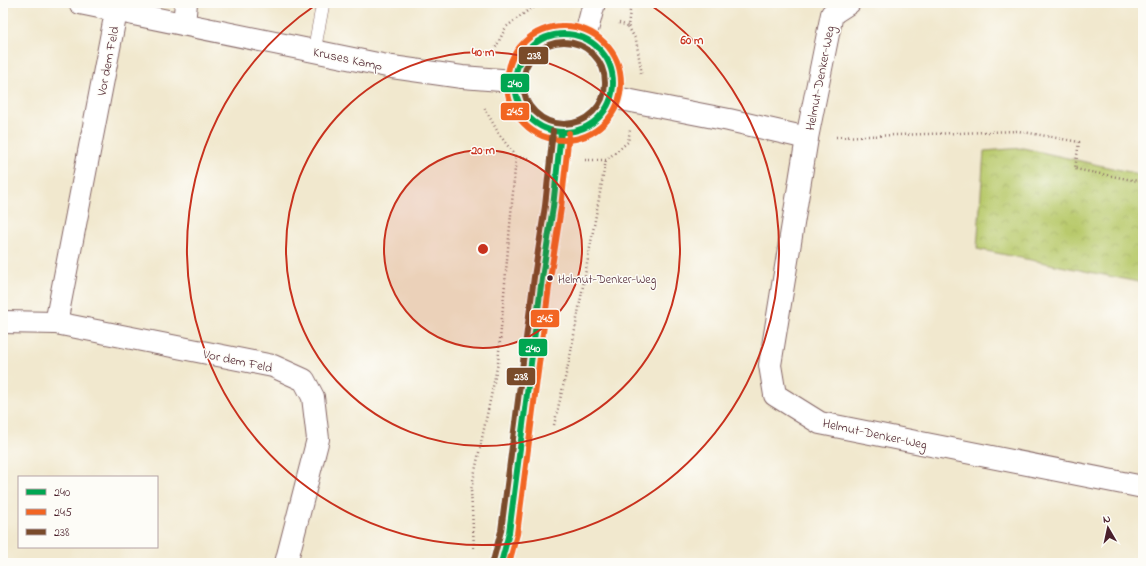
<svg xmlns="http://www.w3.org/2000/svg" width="1146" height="566" viewBox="0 0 1146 566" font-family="'Indie Flower',sans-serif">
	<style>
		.park { fill: url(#park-crowns); stroke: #82744c }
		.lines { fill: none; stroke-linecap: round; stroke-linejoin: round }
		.service-casing { stroke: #846564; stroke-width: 14 }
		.minor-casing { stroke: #846564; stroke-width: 24 }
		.tertiary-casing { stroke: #846564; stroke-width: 24 }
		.path { stroke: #846564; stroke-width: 2.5; stroke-dasharray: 1 3; stroke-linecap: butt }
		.service { stroke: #fff; stroke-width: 13 }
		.minor { stroke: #fff; stroke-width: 22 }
		.tertiary { stroke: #fff; stroke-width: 22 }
		.bus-1-casing { stroke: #fdfcf7; stroke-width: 9 }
		.bus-2-casing { stroke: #fdfcf7; stroke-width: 9 }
		.bus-3-casing { stroke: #fdfcf7; stroke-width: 9 }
		.bus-1 { stroke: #00a651; stroke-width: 6 }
		.bus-2 { stroke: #f26522; stroke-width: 6 }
		.bus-3 { stroke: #7a4b2a; stroke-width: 6 }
		.ring { fill: none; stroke: #c8321e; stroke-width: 2 }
		.bus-dot { fill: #4a1f2b; stroke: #fdfcf7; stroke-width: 1.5 }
		.labels { text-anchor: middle; stroke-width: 3; stroke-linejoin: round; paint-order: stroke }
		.bus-label { font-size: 12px; fill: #4a1f2b; stroke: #fdfcf7; text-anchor: start }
		.street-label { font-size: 13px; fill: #4a1f2b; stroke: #fdfcf7 }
		.centre { fill: #c8321e; stroke: #fdfcf7; stroke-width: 2 }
		.ring-label { font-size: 12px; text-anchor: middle; font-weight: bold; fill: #c8321e; stroke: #fdfcf7; stroke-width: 3; stroke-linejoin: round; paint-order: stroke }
		.line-badge { stroke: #fdfcf7; stroke-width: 1.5 }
		.badge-label { font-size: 11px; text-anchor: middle; font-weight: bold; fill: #fff }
	</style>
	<defs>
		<pattern id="park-crowns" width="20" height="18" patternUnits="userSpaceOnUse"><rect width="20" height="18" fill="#b9ca6d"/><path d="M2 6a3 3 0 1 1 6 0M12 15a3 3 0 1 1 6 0" fill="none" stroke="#a1ad5f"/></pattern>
	</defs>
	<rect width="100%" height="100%" fill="#fdfcf7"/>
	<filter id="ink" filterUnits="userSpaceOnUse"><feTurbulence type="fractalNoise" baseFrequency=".025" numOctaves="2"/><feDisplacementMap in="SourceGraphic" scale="8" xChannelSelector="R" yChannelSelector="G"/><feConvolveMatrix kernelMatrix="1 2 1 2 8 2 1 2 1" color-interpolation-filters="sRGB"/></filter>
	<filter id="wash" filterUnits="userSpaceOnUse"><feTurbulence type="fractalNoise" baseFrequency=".012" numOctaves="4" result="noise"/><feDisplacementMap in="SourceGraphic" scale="16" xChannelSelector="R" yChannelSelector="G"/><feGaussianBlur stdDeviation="0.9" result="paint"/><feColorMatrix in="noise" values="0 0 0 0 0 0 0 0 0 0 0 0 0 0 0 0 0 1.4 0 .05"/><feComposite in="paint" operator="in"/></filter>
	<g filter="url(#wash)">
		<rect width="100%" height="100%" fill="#f1e8ce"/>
		<path class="park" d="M1023,148L1143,175V283L977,249L984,151Z"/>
	</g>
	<g filter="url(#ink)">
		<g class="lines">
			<g class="service-casing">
				<path id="service" d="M314,51L323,3"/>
			</g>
			<g class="minor-casing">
				<g id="minor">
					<path d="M80,3L392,67L462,77L514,81"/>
					<path d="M116,12L56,323L273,366L304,380L313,397L318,439L286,563"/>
					<path d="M184,24L186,3"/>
					<path d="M611,97L729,120L807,138L770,365L775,395L820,423L1143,487"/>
					<path d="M807,138L832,14L849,3"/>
					<path d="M3,322L56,323"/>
				</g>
			</g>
			<g class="tertiary-casing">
				<g id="tertiary">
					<circle cx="564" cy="83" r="49"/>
					<path d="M585,38L594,3"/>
					<path d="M501,563L509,533L542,278L553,207L561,132"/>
				</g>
			</g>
			<g class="path">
				<path d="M631,3L628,26L636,40L641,69V74"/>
				<path d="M619,23L628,26"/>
				<path d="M494,51L506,27L530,9L546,3"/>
				<path d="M836,137L1018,131L1079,142L1075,169L1143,182"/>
				<path d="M516,157L531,158"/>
				<path d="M585,160H606L628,142L630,130"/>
				<path d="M554,425L570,357L606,160"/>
				<path d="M474,548L471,490L498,363L516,157L499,134L484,107"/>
			</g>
			<use href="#service" class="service"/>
			<use href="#minor" class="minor"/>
			<use href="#tertiary" class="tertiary"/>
			<g class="bus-1-casing">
				<g id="bus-1">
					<circle cx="564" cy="83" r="49"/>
					<path d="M501,563L509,533L542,278L553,207L561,132"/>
				</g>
			</g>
			<g class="bus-2-casing">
				<g id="bus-2">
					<circle cx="564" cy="83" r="57"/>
					<path d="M509,563L517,534L550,279L561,208L569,133"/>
				</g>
			</g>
			<g class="bus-3-casing">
				<g id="bus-3">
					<circle cx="564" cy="83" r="41"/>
					<path d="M493,561L501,531L534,277L545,206L553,131"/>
				</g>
			</g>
			<use href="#bus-1" class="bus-1"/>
			<use href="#bus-2" class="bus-2"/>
			<use href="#bus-3" class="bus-3"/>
		</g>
	</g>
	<circle cx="483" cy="249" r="99" fill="#c8321e" fill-opacity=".12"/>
	<g class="ring">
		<circle cx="483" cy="249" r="99"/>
		<circle cx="483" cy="249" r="197"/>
		<path d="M649 4A296 296 0 1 1 317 4"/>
	</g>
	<circle class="bus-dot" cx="550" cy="278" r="3.5"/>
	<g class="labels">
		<g class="bus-label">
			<text x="558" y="283">Helmut-Denker-Weg</text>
		</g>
		<g class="street-label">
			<text transform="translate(348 58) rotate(12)" y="5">Kruses Kamp</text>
			<text transform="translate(107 61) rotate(-79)" y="5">Vor dem Feld</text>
			<text transform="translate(819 78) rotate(-79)" y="5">Helmut-Denker-Weg</text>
			<text transform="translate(238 360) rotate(12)" y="5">Vor dem Feld</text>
			<text transform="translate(875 433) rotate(12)" y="5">Helmut-Denker-Weg</text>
		</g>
	</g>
	<circle cx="483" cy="249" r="6" class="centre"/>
	<g class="ring-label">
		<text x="692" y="44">60 m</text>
		<text x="483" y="56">40 m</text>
		<text x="483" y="154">20 m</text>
	</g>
	<g class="line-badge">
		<rect x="518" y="46" width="31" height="19" rx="4" fill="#7a4b2a"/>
		<rect x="500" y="73" width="30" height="20" rx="4" fill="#00a651"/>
		<rect x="500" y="102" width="30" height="19" rx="4" fill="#f26522"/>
		<rect x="530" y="309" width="30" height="19" rx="4" fill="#f26522"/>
		<rect x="518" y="338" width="30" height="19" rx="4" fill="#00a651"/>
		<rect x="506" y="367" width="30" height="19" rx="4" fill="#7a4b2a"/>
	</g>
	<g class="badge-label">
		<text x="534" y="59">238</text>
		<text x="515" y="87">240</text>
		<text x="515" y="115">245</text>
		<text x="545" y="322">245</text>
		<text x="533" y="352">240</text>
		<text x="521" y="380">238</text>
	</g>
	<rect width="1146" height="566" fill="none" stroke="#fdfcf7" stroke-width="16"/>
	<rect x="18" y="476" width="140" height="72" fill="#fdfcf7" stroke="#b5a4a5"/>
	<rect x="26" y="489" width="20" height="6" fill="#00a651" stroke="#b5a4a5"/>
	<text x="54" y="496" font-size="12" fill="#4a1f2b">240</text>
	<rect x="26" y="509" width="20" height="6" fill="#f26522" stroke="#b5a4a5"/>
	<text x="54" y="516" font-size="12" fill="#4a1f2b">245</text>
	<rect x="26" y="529" width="20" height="6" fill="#7a4b2a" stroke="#b5a4a5"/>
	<text x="54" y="536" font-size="12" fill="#4a1f2b">238</text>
	<g transform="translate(1108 528) rotate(351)" stroke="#fdfcf7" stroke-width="3" paint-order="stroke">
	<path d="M0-3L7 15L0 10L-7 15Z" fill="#4a1f2b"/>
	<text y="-6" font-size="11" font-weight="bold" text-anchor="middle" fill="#4a1f2b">N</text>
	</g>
</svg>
